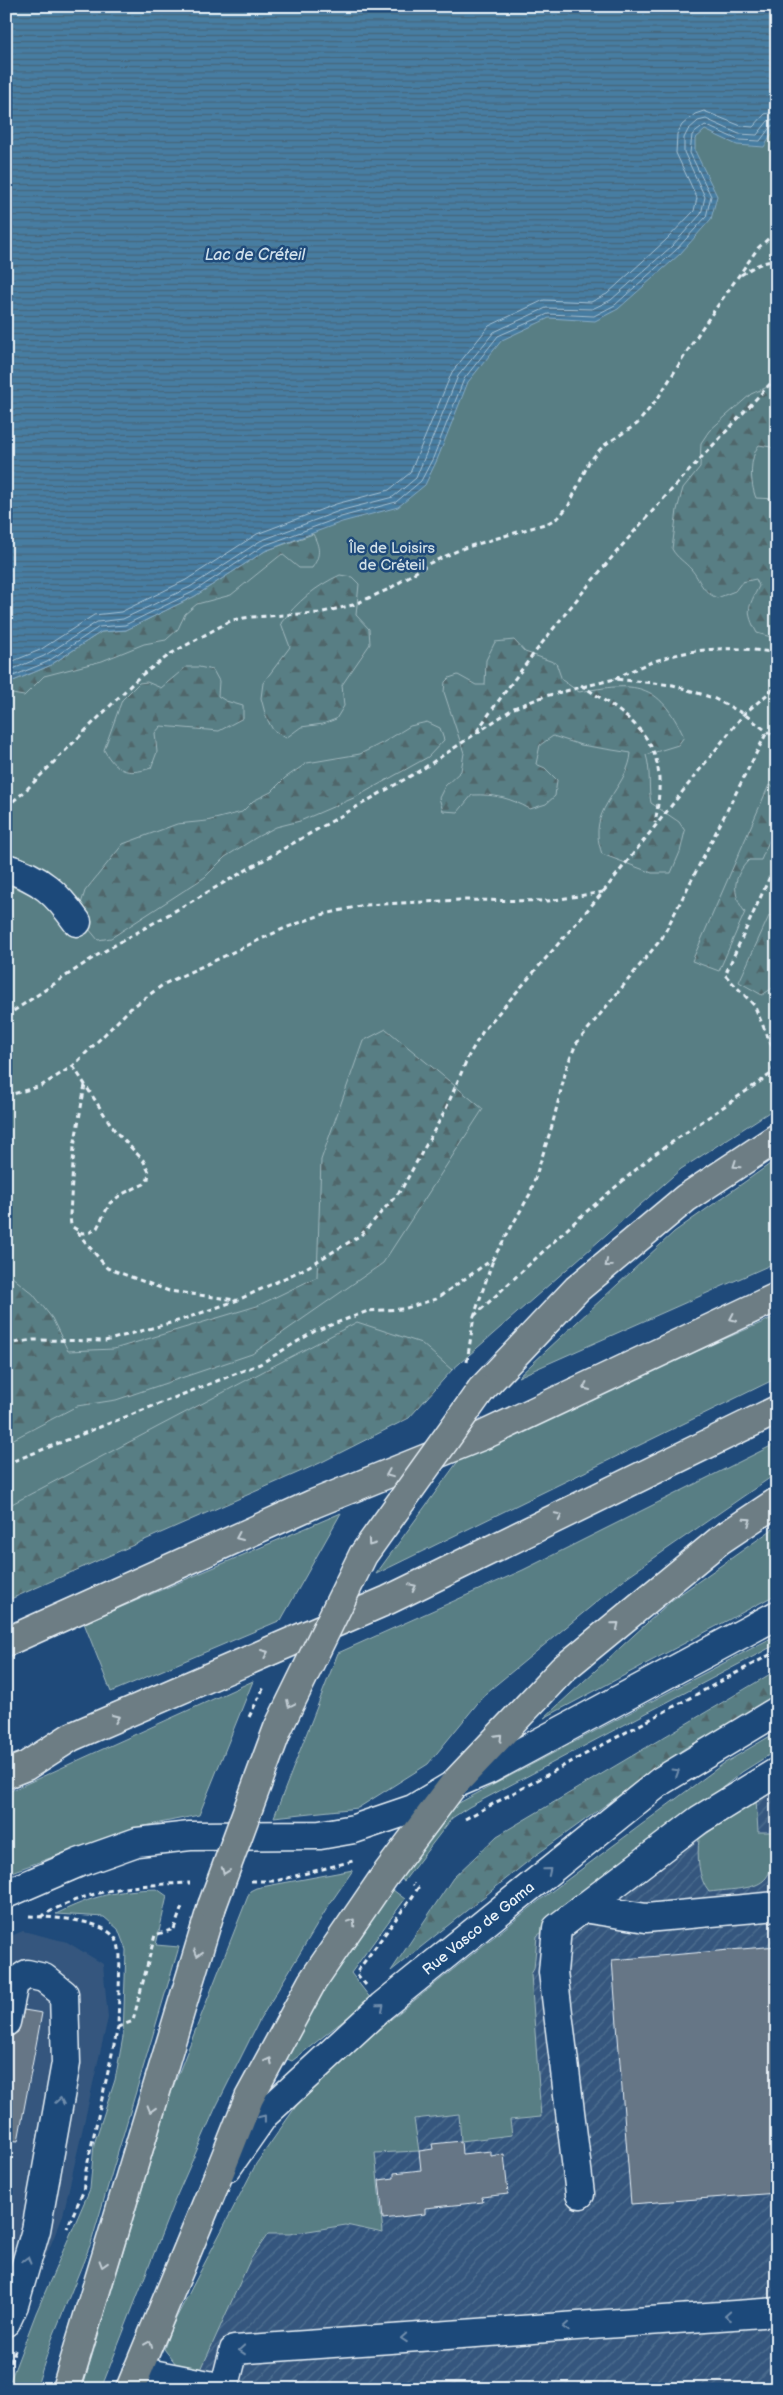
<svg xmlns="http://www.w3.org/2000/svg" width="783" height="2395" viewBox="0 0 783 2395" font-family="'Balsamiq Sans',sans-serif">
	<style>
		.built { fill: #34577e }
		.industrial { fill: url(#industrial-furrows) }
		.green { fill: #587e84; stroke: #a0b8be }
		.forest { fill: url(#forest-firs); stroke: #a0b8be }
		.water { fill: url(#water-rules); stroke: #87abc4 }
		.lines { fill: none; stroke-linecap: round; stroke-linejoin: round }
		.shore { stroke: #a7c3d6; stroke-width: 1 }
		.building { fill: #667686; stroke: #e8f1f8 }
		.minor-casing { stroke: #e8f1f8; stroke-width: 31 }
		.major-casing { stroke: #e8f1f8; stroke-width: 31 }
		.highway-casing { stroke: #e8f1f8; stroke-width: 31 }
		.path { stroke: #e8f1f8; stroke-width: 3; stroke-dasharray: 5 4; stroke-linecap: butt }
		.minor { stroke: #1f4a7a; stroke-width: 28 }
		.major { stroke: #6d7d84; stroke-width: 28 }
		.highway { stroke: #6d7d84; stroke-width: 28 }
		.highway-bridge-casing { stroke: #e8f1f8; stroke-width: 31; stroke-linecap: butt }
		.path-bridge { stroke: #e8f1f8; stroke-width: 3; stroke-dasharray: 5 4; stroke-linecap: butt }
		.highway-bridge { stroke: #6d7d84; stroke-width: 28 }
		.oneway { stroke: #c3ced5 }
		.oneway2 { stroke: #6f8dac }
		.labels { text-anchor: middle; stroke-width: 5; stroke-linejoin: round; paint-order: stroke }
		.park-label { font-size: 15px; fill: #d2e0e7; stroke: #1f4a7a }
		.street-label { font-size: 15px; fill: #e8f1f8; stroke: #1f4a7a }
		.water-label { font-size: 16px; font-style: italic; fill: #d0e0eb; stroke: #1f4a7a }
	</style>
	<defs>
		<pattern id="industrial-furrows" width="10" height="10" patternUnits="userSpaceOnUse" patternTransform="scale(1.25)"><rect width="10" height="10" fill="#34577e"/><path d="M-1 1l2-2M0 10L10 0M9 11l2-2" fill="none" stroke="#517091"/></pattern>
		<pattern id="forest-firs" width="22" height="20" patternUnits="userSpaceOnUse" patternTransform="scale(1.25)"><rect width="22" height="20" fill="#587e84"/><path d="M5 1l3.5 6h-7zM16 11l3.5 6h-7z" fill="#50666a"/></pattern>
		<pattern id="water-rules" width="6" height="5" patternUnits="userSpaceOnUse" patternTransform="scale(1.25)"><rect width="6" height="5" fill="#467da2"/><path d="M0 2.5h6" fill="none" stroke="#46657a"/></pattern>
	</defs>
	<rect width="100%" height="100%" fill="#1f4a7a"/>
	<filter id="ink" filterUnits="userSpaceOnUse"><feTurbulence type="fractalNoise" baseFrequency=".02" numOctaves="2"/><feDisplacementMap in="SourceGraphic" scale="10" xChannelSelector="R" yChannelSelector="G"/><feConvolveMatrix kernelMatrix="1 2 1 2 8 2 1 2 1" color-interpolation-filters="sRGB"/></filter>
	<g filter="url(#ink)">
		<path class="built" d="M23,1931L67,1942L103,1964L108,2018L63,2215L6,2353V1938Z"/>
		<path class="industrial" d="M777,1755V2389H202L200,2372L250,2260L300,2188L594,1862Z"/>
		<g class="green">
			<path d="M6,6H777V1107L681,1169L452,1370L6,1548Z"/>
			<path d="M777,1159V1262L518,1377L674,1232Z"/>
			<path d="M777,1316V1378L376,1574L464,1453Z"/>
			<path d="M777,1443V1473L628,1576L486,1693L428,1764L358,1808L274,1817L338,1653L523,1570Z"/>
			<path d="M341,1513L281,1620L111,1692L84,1623Z"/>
			<path d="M777,1526V1594L544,1718L672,1600Z"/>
			<path d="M777,1635V1644L469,1807L452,1818L404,1881L397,1876L455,1805Z"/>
			<path d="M253,1681L199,1815L130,1829L6,1874V1793Z"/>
			<path d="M777,1732V1750L742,1772L537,1936L534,1969L531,1974L541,2117L510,2120L512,2135L461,2141L459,2114L414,2119L419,2151L375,2153L383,2233L346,2225L289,2234H268L250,2260L200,2372L180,2369L164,2349L171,2328L256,2164L299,2102L313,2086L370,2036L540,1900L723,1764Z"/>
			<path d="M756,1799L758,1832H773C776,1892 760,1886 709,1892C698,1879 697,1855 699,1839Z"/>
			<path d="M353,1870L329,1905L259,2021L215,2109L174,2202L101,2389H82L172,2090L250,1891L256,1888Z"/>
			<path d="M389,1887L405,1899L351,1973L371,1999L292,2061L287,2059L300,2030L340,1956Z"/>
			<path d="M157,1889L167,1896L156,1945L179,1947L91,2243L52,2339L36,2389H7L36,2313L90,2189L94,2144L115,2080L123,2037L126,1950L118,1929L104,1917L56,1914C92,1896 118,1890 157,1889Z"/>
		</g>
		<g class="forest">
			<path d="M777,383V453L771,447L759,445C749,458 750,483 756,498L777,499V634L771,637L757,633C745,611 748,608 759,586L756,579L742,582L735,591L717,598C700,590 702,582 691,569C685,562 677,558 672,549L677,510L683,488L700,467L701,443L709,431L751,394Z"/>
			<path d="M313,534C320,548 321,555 312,568H299L282,554L231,595L197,604L185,614L178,629L166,640L144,644L102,661L44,676L24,696L6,693V684L49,666L101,632L126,630L195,596L265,551Z"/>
			<path d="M340,575L352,577L359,584L356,615L369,629L370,644L342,685L344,706L336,719L323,724L301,727L286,738L273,730L266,717L261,698L263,683L290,647L281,623C297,602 316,586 340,575Z"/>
			<path d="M514,640L525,652L556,663L562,680L579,692C635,682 658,681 684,737L678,745L646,755C651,771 648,787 651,803L679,822L685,831L680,852L671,873H652L602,854C600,848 598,841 598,835C596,804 629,783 631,753L581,745L553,736L540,745L536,764L545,768L557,780L555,796L546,804L530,809C510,798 495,794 472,795L458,812L443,811L439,798L445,786L461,771L464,753L444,692L445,682L449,678L458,675L476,685H485L486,660L495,642Z"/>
			<path d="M186,667H199L213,670L219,681L218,696L226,701L243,706V718L219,731L161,726L155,733L157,752L151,768C127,776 116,771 104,750L122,700L139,683L147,682L161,688Z"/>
			<path d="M427,722L440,728L444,740L428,757L356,797L300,821L276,827L257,837L225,857L205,877L111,938L98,940L85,924L80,907L85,891L123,844L177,824L207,821L242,812L253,801L271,792L285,778L307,763L360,754L384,742L410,726Z"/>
			<path d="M769,785L777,788V822L761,860H749C733,876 731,894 745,912L719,971L692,961Z"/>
			<path d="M777,913V985L762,995L739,982L769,916Z"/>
			<path d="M386,1029L483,1109L383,1263L252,1354L116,1400L77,1406L6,1443V1272L33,1294L52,1318L68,1351L114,1349L257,1306L317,1277L321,1160L363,1041Z"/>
			<path d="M357,1322L421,1343L452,1370L409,1418L320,1463L6,1601V1507Z"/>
			<path d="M777,1670V1700L685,1748L536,1855L391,1971L453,1878L497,1836Z"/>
		</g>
		<path class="water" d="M6,6H777V126L764,147L737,145L705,130L695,139V151L717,196L711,219L680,254L618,309L595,321L549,318L502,340L468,382L437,460L425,485L398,507L342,522L265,551L195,596L126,630L101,632L49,666L6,684Z"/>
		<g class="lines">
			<g class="shore">
				<path d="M6,664L40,650L94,615L121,612L186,580L257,534L336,504L389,490L410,473L452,372L489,326L544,300L591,302L607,294L666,240L694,211L697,198L676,153L677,134L682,125L695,114L704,111L741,126L753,127L765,114L777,111"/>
				<path d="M6,672L44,656L97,622L123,619L190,587L260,541L339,511L393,497L416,478L458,376L494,332L546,308L592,309L611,300L672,246L701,214L705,197L684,152V138L688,130L698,121L706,119L739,134L757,135L768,121L777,118"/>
				<path d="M6,679L47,662L99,627L125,625L193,592L263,546L341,517L396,502L421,481L433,458L464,379L498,336L548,314L594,316L615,305L676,250L706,217L711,196L690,153L692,135L705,125L738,140L760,141L771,126L777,125"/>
			</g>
		</g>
		<g class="building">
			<path d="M777,1946V2193L631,2204L612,1960Z"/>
			<path d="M24,2010L42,2013L18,2141L6,2140V2056L10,2037L18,2032Z"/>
			<path d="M461,2141L462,2154L491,2151V2156L504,2154L508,2194L482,2197L483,2202L425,2208V2214L383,2219L379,2180L394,2178V2173L421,2170L419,2151L433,2149L432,2144Z"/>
		</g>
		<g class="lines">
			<g class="minor-casing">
				<g id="minor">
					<path d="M6,868C41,878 57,894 77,922"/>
					<path d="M6,1894L78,1863L137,1842L190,1836L320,1835L354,1829L413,1809L453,1785L488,1770L777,1615"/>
					<path d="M583,1908L646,1918L777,1906"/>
					<path d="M6,2022L14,1983L27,1974L44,1978L64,1994L66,2063L36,2230L14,2305L6,2322"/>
					<path id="s1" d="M227,2168L264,2115L382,2006L661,1781L777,1711"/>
					<path d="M580,2194L553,1972L557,1928L699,1820L777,1772"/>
					<path d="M137,2371L224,2388"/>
					<path d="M224,2389L234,2350L777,2312"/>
				</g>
			</g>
			<g class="major-casing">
				<path id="major" d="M130,2389L214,2186"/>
			</g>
			<g class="highway-casing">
				<g id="highway">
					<path d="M481,1390L577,1289L686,1198L777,1138"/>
					<path d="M6,1642L313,1504L484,1435L777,1297"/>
					<path d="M6,1774L26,1766L71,1737L388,1600L777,1410"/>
					<path d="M214,2186L249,2098L312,1982L384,1877L453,1785L563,1669L720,1540L777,1502"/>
					<path d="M66,2389L212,1906"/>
				</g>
			</g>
			<g class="path">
				<path d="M741,275C753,267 762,261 777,261"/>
				<path d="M615,679C668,650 718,643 777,653"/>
				<path d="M581,685C644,726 670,744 655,823"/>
				<path d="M477,731C550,627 632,530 719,439C739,418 757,397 777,377"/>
				<path d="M6,807L23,793L139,677L172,653L232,620L251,617L319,613L353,605L389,589L430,563L464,548L548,523L559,517L569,505L589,462L603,446L637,424L658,398L702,328L758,248L777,231"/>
				<path d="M6,1016L96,956L421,770L514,708L545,696L615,679L673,685L713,698L744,714L777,739"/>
				<path d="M73,1066L115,1131L143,1160L149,1172L148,1179L144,1184L122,1194L110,1203L97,1228L91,1232L82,1233L71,1226L70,1215L74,1147L85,1085"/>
				<path d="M6,1096L41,1086L73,1066L130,1009L164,984L285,928L321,915L364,905L461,900L548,901L603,892"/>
				<path d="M77,1232L107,1268L169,1291L236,1300"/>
				<path d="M474,1316L579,1218L652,1156L771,1074L777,1058L754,1005L725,975L777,861"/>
				<path d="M6,1344L33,1340L105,1341L181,1320L238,1300L306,1268L361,1235L401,1190L445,1111L468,1057L483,1031L603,892L744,714L777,686"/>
				<path d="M467,1362L474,1316L493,1260"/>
				<path d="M6,1464L260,1364L315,1331L368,1311L403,1309L436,1299L493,1259L530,1194L552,1126L567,1066L576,1044L662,938L767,732"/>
				<path d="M465,1819L777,1651"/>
				<path d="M251,1881H276L353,1861"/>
				<path d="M29,1916C52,1918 100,1918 115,1938C119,1943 119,1949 120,1956L118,2027L86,2170L83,2192L67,2228"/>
				<path d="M40,1917C90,1888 135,1885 190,1883"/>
				<path d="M366,1985L356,1973L413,1896L418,1888L413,1884"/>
				<path d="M118,2027L133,2021L155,1935L174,1929"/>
				<path d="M6,2371L16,2348"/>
			</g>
			<use href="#minor" class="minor"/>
			<use href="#major" class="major"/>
			<use href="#highway" class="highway"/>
			<g class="highway-bridge-casing">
				<path id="highway-bridge" d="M212,1906L278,1728L363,1555L481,1390"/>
			</g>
			<g class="path-bridge">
				<path d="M249,1717L264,1687"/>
				<path d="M174,1929L183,1904"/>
			</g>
			<use href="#highway-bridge" class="highway-bridge"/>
		</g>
		<defs><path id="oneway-chevron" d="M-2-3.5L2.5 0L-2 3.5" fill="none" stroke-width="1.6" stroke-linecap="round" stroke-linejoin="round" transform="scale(1.25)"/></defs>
		<g class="oneway">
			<use href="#oneway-chevron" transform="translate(736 1165) rotate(146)"/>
			<use href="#oneway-chevron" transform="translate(608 1264) rotate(140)"/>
			<use href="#oneway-chevron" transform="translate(733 1318) rotate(155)"/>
			<use href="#oneway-chevron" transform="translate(586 1387) rotate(155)"/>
			<use href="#oneway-chevron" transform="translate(389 1474) rotate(158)"/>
			<use href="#oneway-chevron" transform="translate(559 1516) rotate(-26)"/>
			<use href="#oneway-chevron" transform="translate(748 1521) rotate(-34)"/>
			<use href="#oneway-chevron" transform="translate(239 1537) rotate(156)"/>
			<use href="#oneway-chevron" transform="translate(371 1543) rotate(126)"/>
			<use href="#oneway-chevron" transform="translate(413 1587) rotate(-26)"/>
			<use href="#oneway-chevron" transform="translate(616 1625) rotate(-40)"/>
			<use href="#oneway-chevron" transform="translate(265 1653) rotate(-23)"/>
			<use href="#oneway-chevron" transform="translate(290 1704) rotate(116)"/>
			<use href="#oneway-chevron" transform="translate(116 1718) rotate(-23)"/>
			<use href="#oneway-chevron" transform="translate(499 1737) rotate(-46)"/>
			<use href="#oneway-chevron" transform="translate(225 1871) rotate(110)"/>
			<use href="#oneway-chevron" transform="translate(352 1922) rotate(-56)"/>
			<use href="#oneway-chevron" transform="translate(198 1953) rotate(107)"/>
			<use href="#oneway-chevron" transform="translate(269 2061) rotate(-62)"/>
			<use href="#oneway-chevron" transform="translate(151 2109) rotate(107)"/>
			<use href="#oneway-chevron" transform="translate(103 2264) rotate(107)"/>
			<use href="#oneway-chevron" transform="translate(149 2344) rotate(-67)"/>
		</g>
		<g class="oneway2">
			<use href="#oneway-chevron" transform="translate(676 1772) rotate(-32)"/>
			<use href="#oneway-chevron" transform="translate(548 1871) rotate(-39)"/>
			<use href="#oneway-chevron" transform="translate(381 2007) rotate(-41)"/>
			<use href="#oneway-chevron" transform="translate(60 2101) rotate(-80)"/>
			<use href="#oneway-chevron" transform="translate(263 2118) rotate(-52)"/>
			<use href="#oneway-chevron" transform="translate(27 2260) rotate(-74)"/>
			<use href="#oneway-chevron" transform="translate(728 2316) rotate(176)"/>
			<use href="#oneway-chevron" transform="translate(566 2327) rotate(176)"/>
			<use href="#oneway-chevron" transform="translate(404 2338) rotate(176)"/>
			<use href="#oneway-chevron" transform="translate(242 2350) rotate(175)"/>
		</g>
	</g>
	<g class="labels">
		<g class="park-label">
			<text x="392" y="553">Île de Loisirs<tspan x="392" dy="17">de Créteil</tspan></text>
		</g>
		<g class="street-label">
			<text dy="5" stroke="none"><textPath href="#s1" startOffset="349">Rue Vasco de Gama</textPath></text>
		</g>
		<g class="water-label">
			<text x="255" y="260">Lac de Créteil</text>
		</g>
	</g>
	<rect width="783" height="2395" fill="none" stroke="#1f4a7a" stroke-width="25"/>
	<rect x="12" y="12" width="758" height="2370" fill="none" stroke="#e8f1f8" stroke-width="2" filter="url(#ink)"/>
</svg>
